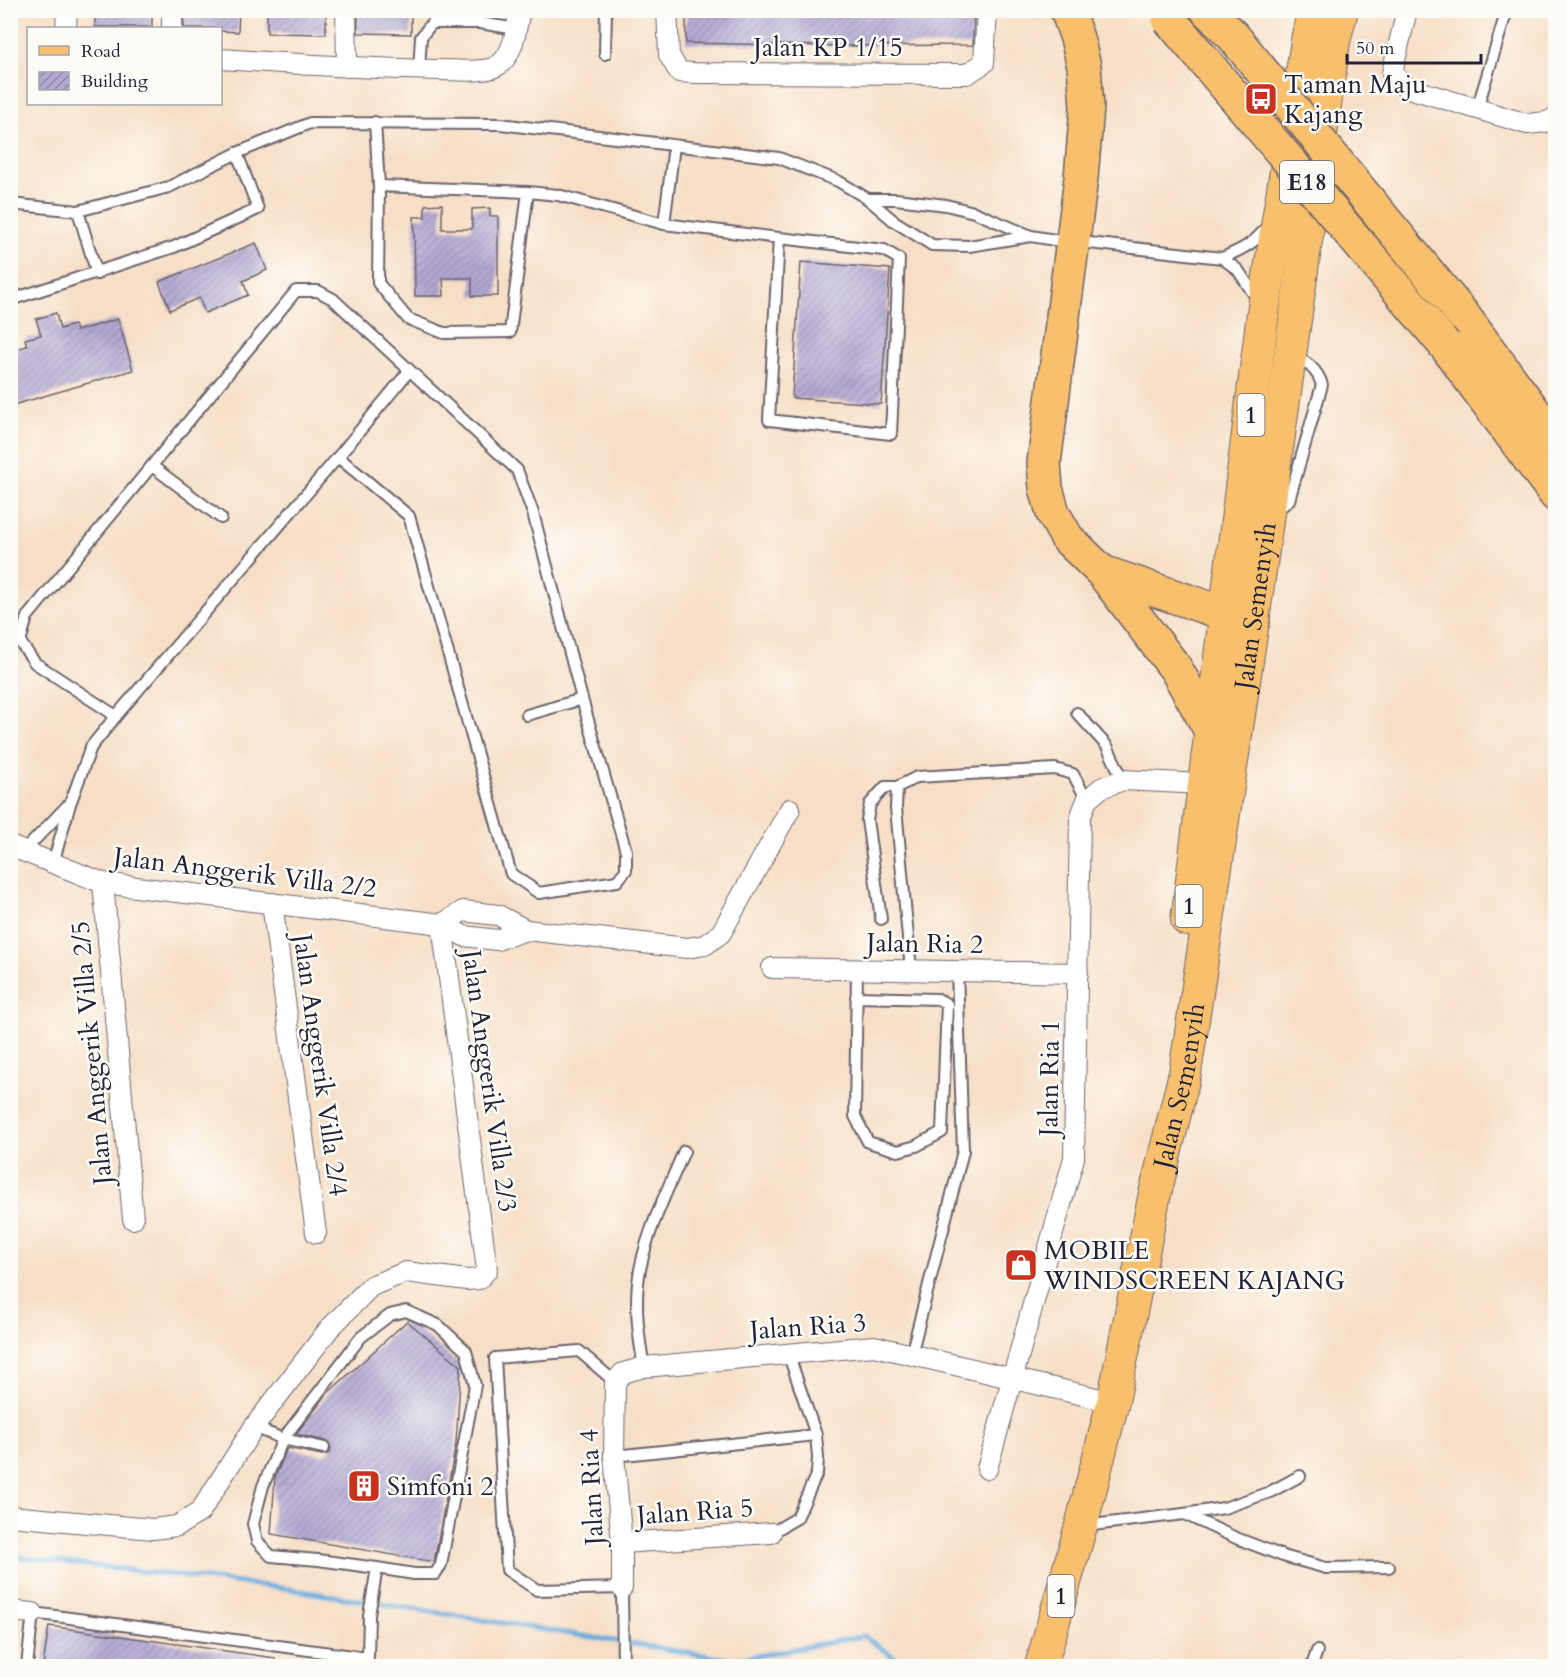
<svg xmlns="http://www.w3.org/2000/svg" width="1566" height="1677" viewBox="0 0 1566 1677" font-family="Cardo,serif">
	<style>
		.lines { fill: none; stroke-linecap: round; stroke-linejoin: round }
		.stream { stroke: #69aadd; stroke-width: 5 }
		.building { fill: url(#building-hatch) }
		.service-casing { stroke: #6c646c; stroke-width: 14 }
		.minor-casing { stroke: #6c646c; stroke-width: 22 }
		.primary-casing { stroke: #6c646c; stroke-width: 34 }
		.motorway-casing { stroke: #6c646c; stroke-width: 36 }
		.service { stroke: #fff; stroke-width: 10 }
		.minor { stroke: #fff; stroke-width: 20 }
		.primary { stroke: #f8bf6c; stroke-width: 32 }
		.motorway { stroke: #f8bf6c; stroke-width: 33 }
		.motorway-bridge-casing { stroke: #6c646c; stroke-width: 36; stroke-linecap: butt }
		.motorway-bridge { stroke: #f8bf6c; stroke-width: 33 }
		.labels { text-anchor: middle; stroke-width: 5; stroke-linejoin: round; paint-order: stroke }
		.shield { fill: #fdfcf7; stroke: #646373; stroke-width: 1.5 }
		.shield-label { font-size: 24px; font-weight: bold; fill: #22223b }
		.street-label { font-size: 26px; fill: #22223b; stroke: #fdfcf7 }
		.poi-label { font-size: 26px; fill: #22223b; stroke: #fdfcf7; text-anchor: start }
	</style>
	<defs>
		<pattern id="building-hatch" width="6" height="6" patternUnits="userSpaceOnUse" patternTransform="scale(1.5)"><rect width="6" height="6" fill="#b4a9d3"/><path d="M-1 1l2-2M0 6l6-6M5 7l2-2" fill="none" stroke="#9289ac"/></pattern>
	</defs>
	<rect width="100%" height="100%" fill="#fdfcf7"/>
	<filter id="ink" filterUnits="userSpaceOnUse"><feTurbulence type="fractalNoise" baseFrequency=".0167" numOctaves="2"/><feDisplacementMap in="SourceGraphic" scale="12" xChannelSelector="R" yChannelSelector="G"/><feConvolveMatrix kernelMatrix="1 2 1 2 8 2 1 2 1" color-interpolation-filters="sRGB"/></filter>
	<filter id="wash" filterUnits="userSpaceOnUse"><feTurbulence type="fractalNoise" baseFrequency=".008" numOctaves="4" result="noise"/><feDisplacementMap in="SourceGraphic" scale="24" xChannelSelector="R" yChannelSelector="G"/><feGaussianBlur stdDeviation="1.35" result="paint"/><feColorMatrix in="noise" values="0 0 0 0 0 0 0 0 0 0 0 0 0 0 0 0 0 1.4 0 .05"/><feComposite in="paint" operator="in"/></filter>
	<g filter="url(#wash)">
		<rect width="100%" height="100%" fill="#f6dfc6"/>
		<g class="lines">
			<path class="stream" d="M10,1556L283,1588L734,1660L864,1636L901,1662L902,1666"/>
		</g>
		<g id="blocks">
			<g class="building">
				<rect x="95" y="10" width="57" height="17"/>
				<path d="M184,10H239L238,32L220,31V28H184Z"/>
				<path d="M267,10H326V34L267,33Z"/>
				<path d="M358,10H411V34L358,33Z"/>
				<path d="M686,10H974L973,45L833,46L686,43Z"/>
				<path d="M442,204V229H472V209L490,208V216H498V296H472V278H443L444,296H415L414,217H425V205Z"/>
				<path d="M256,243L267,270L243,281L248,295L205,313L199,298L170,310L159,282Z"/>
				<path d="M801,262L890,269L881,404L792,398Z"/>
				<path d="M56,313L60,329L74,325L76,331L118,319L133,370L10,406V351L27,346L25,339L41,335L36,319Z"/>
				<path d="M407,1321L461,1366L456,1443L434,1562L271,1534L275,1478L287,1448L322,1455L329,1453L331,1449L329,1442L296,1434L328,1393Z"/>
				<path d="M49,1626L275,1658L274,1666H43Z"/>
			</g>
		</g>
	</g>
	<g filter="url(#ink)">
		<use href="#blocks" fill-opacity="0" stroke="#6c646c" stroke-width="1.5"/>
		<g class="lines">
			<g class="service-casing">
				<g id="service">
					<path d="M605,54L606,10"/>
					<path d="M419,70L421,37L432,23H480L516,29"/>
					<path d="M1477,109L1507,10"/>
					<path d="M375,122L379,186"/>
					<path d="M674,146L664,224L779,238L769,420L891,434L899,259L884,250L779,238"/>
					<path d="M528,192L510,332L444,333L408,319L378,283L379,186L528,192L558,195L664,224"/>
					<path d="M868,199H896L946,205L974,212L1031,236L1055,240"/>
					<path d="M10,204L78,211L169,187L237,153L310,123L500,124L779,158L838,181L868,199L894,221L932,245L969,246L1031,236"/>
					<path d="M78,211L97,274"/>
					<path d="M1089,243L1222,258L1238,270L1257,299"/>
					<path d="M1222,258C1241,250 1254,244 1267,227"/>
					<path d="M10,300L174,247L258,209L237,153"/>
					<path d="M152,466L221,518"/>
					<path d="M1274,508L1281,507L1289,500L1322,385C1317,368 1307,363 1292,355"/>
					<path d="M1077,713L1107,746L1123,780"/>
					<path d="M527,715L582,699"/>
					<path d="M116,716L35,663L20,642L27,617L296,291H318L333,299L517,470L533,513L582,699L626,851V870L617,881L539,893L511,874L409,516L338,457"/>
					<path d="M24,851L67,806"/>
					<path d="M53,863L70,804L91,747L116,716L338,457L409,371"/>
					<path d="M881,919L867,820L870,804L885,787H897"/>
					<path d="M911,970L896,808L897,787L917,777L1055,769L1073,774L1087,800"/>
					<path d="M856,997L938,999L947,1004L942,1132L916,1146L898,1151L868,1142L855,1116L857,969"/>
					<path d="M911,1355L963,1151L957,970"/>
					<path d="M644,1367C639,1339 635,1311 638,1283C643,1238 667,1192 684,1151"/>
					<path d="M615,1382L579,1351L495,1358L507,1570L537,1590L622,1588L623,1666"/>
					<path d="M254,1427L283,1439L324,1448"/>
					<path d="M614,1456L816,1435"/>
					<path d="M1184,1514L1224,1508L1270,1492L1300,1476"/>
					<path d="M1084,1526L1184,1514L1236,1538L1283,1556L1326,1568L1389,1567"/>
					<path d="M771,1533L797,1518L817,1473L818,1457L816,1435L788,1353"/>
					<path d="M27,1666L33,1613L368,1658L369,1615L377,1568L318,1560L271,1556L257,1541L253,1524L263,1486L283,1439L361,1337L390,1315L406,1311L438,1325L466,1351L475,1385L441,1565L435,1574H414L377,1568"/>
					<path d="M1312,1666L1317,1651"/>
				</g>
			</g>
			<g class="minor-casing">
				<g id="minor">
					<path d="M346,10L347,67"/>
					<path d="M667,10L669,55L679,72L693,73L967,74L984,63L987,10"/>
					<path d="M1407,10L1392,73L1405,87L1527,124L1547,122L1556,117"/>
					<path d="M66,28L67,10"/>
					<path d="M172,28V10"/>
					<path d="M220,59C294,64 367,69 440,70C455,70 482,73 495,67C514,58 516,28 520,10"/>
					<path d="M10,846L103,883L442,924L464,936L497,940L526,930"/>
					<path d="M103,883L133,1219"/>
					<path d="M272,903L316,1233"/>
					<path d="M442,924L463,911L498,915L526,930L687,948L705,945L721,933L790,809"/>
					<path d="M772,968L1078,973"/>
					<path d="M987,1469L1074,1158L1080,818L1087,800L1101,788L1123,780L1203,784"/>
					<path d="M10,1516L153,1529L177,1526L200,1512L254,1427L329,1329L371,1286L406,1272L467,1280L479,1279L487,1270L442,924"/>
					<path d="M622,1543L771,1533"/>
					<path d="M622,1588V1543L614,1456L615,1382L623,1373L644,1367L874,1346L1113,1402"/>
					<path d="M10,1611L33,1613"/>
				</g>
			</g>
			<g class="primary-casing">
				<g id="primary">
					<path d="M1187,920L1263,313L1308,35L1314,10"/>
					<path id="s1" d="M1041,1666L1081,1526L1113,1402L1154,1198L1185,1073L1253,621L1334,41L1342,10"/>
				</g>
			</g>
			<g class="motorway-casing">
				<g id="motorway">
					<path d="M1067,10L1077,38L1084,66L1087,107L1081,178L1044,463L1046,488L1053,513L1067,538L1102,572L1176,669L1211,731"/>
					<path d="M1207,10L1233,36"/>
					<path d="M1463,315L1556,441"/>
					<path d="M1445,345L1556,495"/>
					<path d="M1102,572L1226,614L1253,621"/>
				</g>
			</g>
			<use href="#service" class="service"/>
			<use href="#minor" class="minor"/>
			<use href="#primary" class="primary"/>
			<use href="#motorway" class="motorway"/>
			<g class="motorway-bridge-casing">
				<g id="motorway-bridge">
					<path d="M1169,19L1445,345"/>
					<path d="M1233,36L1463,315"/>
				</g>
			</g>
			<use href="#motorway-bridge" class="motorway-bridge"/>
		</g>
	</g>
	<defs>
		<g id="bus-square" transform="scale(1.725)"><rect x="-9" y="-9" width="18" height="18" rx="4" fill="#c8321e" stroke="#fdfcf7"/><path d="M-5-6H5V4H4V6H2V4H-2V6H-4V4H-5ZM-3.5-4V0h7V-4ZM-3.5 1.2v1.5H-2V1.2ZM2 1.2v1.5H3.5V1.2Z" fill="#fff"/></g>
		<g id="shop-square" transform="scale(1.725)"><rect x="-9" y="-9" width="18" height="18" rx="4" fill="#c8321e" stroke="#fdfcf7"/><path d="M-5-2.5h2.3a2.7 3.5 0 0 1 5.4 0H5L5.5 6h-11ZM-1.5-2.5h3a1.5 2.3 0 0 0-3 0Z" fill="#fff"/></g>
		<g id="building-square" transform="scale(1.725)"><rect x="-9" y="-9" width="18" height="18" rx="4" fill="#c8321e" stroke="#fdfcf7"/><path d="M-4-6H4V6H1V3H-1V6H-4ZM-2.5-4.3h1.7v1.8h-1.7ZM.8-4.3h1.7v1.8H.8ZM-2.5-1h1.7V.8h-1.7ZM.8-1h1.7V.8H.8Z" fill="#fff"/></g>
	</defs>
	<g fill-rule="evenodd">
		<use href="#bus-square" x="1261" y="99"/>
		<use href="#shop-square" x="1021" y="1265"/>
		<use href="#building-square" x="364" y="1486"/>
	</g>
	<g class="labels">
		<g class="shield">
			<rect x="1280" y="161" width="54" height="42" rx="4.5"/>
			<rect x="1237.5" y="394" width="27" height="42" rx="4.5"/>
			<rect x="1175.5" y="885" width="27" height="42" rx="4.5"/>
			<rect x="1047.5" y="1575" width="27" height="42" rx="4.5"/>
		</g>
		<g class="shield-label">
			<text x="1307" y="190">E18</text>
			<text x="1251" y="423">1</text>
			<text x="1189" y="914">1</text>
			<text x="1061" y="1604">1</text>
		</g>
		<g class="street-label">
			<text x="828" y="56">Jalan KP 1/15</text>
			<text dy="9" stroke="none"><textPath href="#s1" startOffset="1083">Jalan Semenyih</textPath></text>
			<text transform="translate(245 872) rotate(7)" y="9">Jalan Anggerik Villa 2/2</text>
			<text transform="translate(925 943) rotate(1)" y="9">Jalan Ria 2</text>
			<text transform="translate(91 1053) rotate(-95)" y="9">Jalan Anggerik Villa 2/5</text>
			<text transform="translate(321 1065) rotate(82)" y="9">Jalan Anggerik Villa 2/4</text>
			<text transform="translate(1049 1078) rotate(-89)" y="9">Jalan Ria 1</text>
			<text transform="translate(490 1081) rotate(82)" y="9">Jalan Anggerik Villa 2/3</text>
			<text dy="9" stroke="none"><textPath href="#s1" startOffset="597">Jalan Semenyih</textPath></text>
			<text transform="translate(808 1326) rotate(-4)" y="9">Jalan Ria 3</text>
			<text transform="translate(591 1487) rotate(-93)" y="9">Jalan Ria 4</text>
			<text transform="translate(695 1511) rotate(-4)" y="9">Jalan Ria 5</text>
		</g>
		<g class="poi-label">
			<text x="1284" y="93">Taman Maju<tspan x="1284" dy="30">Kajang</tspan></text>
			<text x="1044" y="1259">MOBILE<tspan x="1044" dy="30">WINDSCREEN KAJANG</tspan></text>
			<text x="387" y="1495">Simfoni 2</text>
		</g>
	</g>
	<rect width="1566" height="1677" fill="none" stroke="#fdfcf7" stroke-width="36"/>
	<rect x="27" y="27" width="195" height="78" fill="#fdfcf7" stroke="#a5a5ac" stroke-width="1.5"/>
	<rect x="39" y="46" width="30" height="9" fill="#f8bf6c" stroke="#a5a5ac" stroke-width="1.5"/>
	<text x="81" y="57" font-size="18" fill="#22223b">Road</text>
	<rect x="39" y="72" width="30" height="18" fill="url(#building-hatch)" stroke="#a5a5ac" stroke-width="1.5"/>
	<text x="81" y="87" font-size="18" fill="#22223b">Building</text>
	<path d="M1347 54v9h134v-9" fill="none" stroke="#22223b" stroke-width="3"/>
	<text x="1356" y="54" font-size="18" fill="#22223b" stroke="#fdfcf7" stroke-width="4.5" paint-order="stroke">50 m</text>
</svg>
